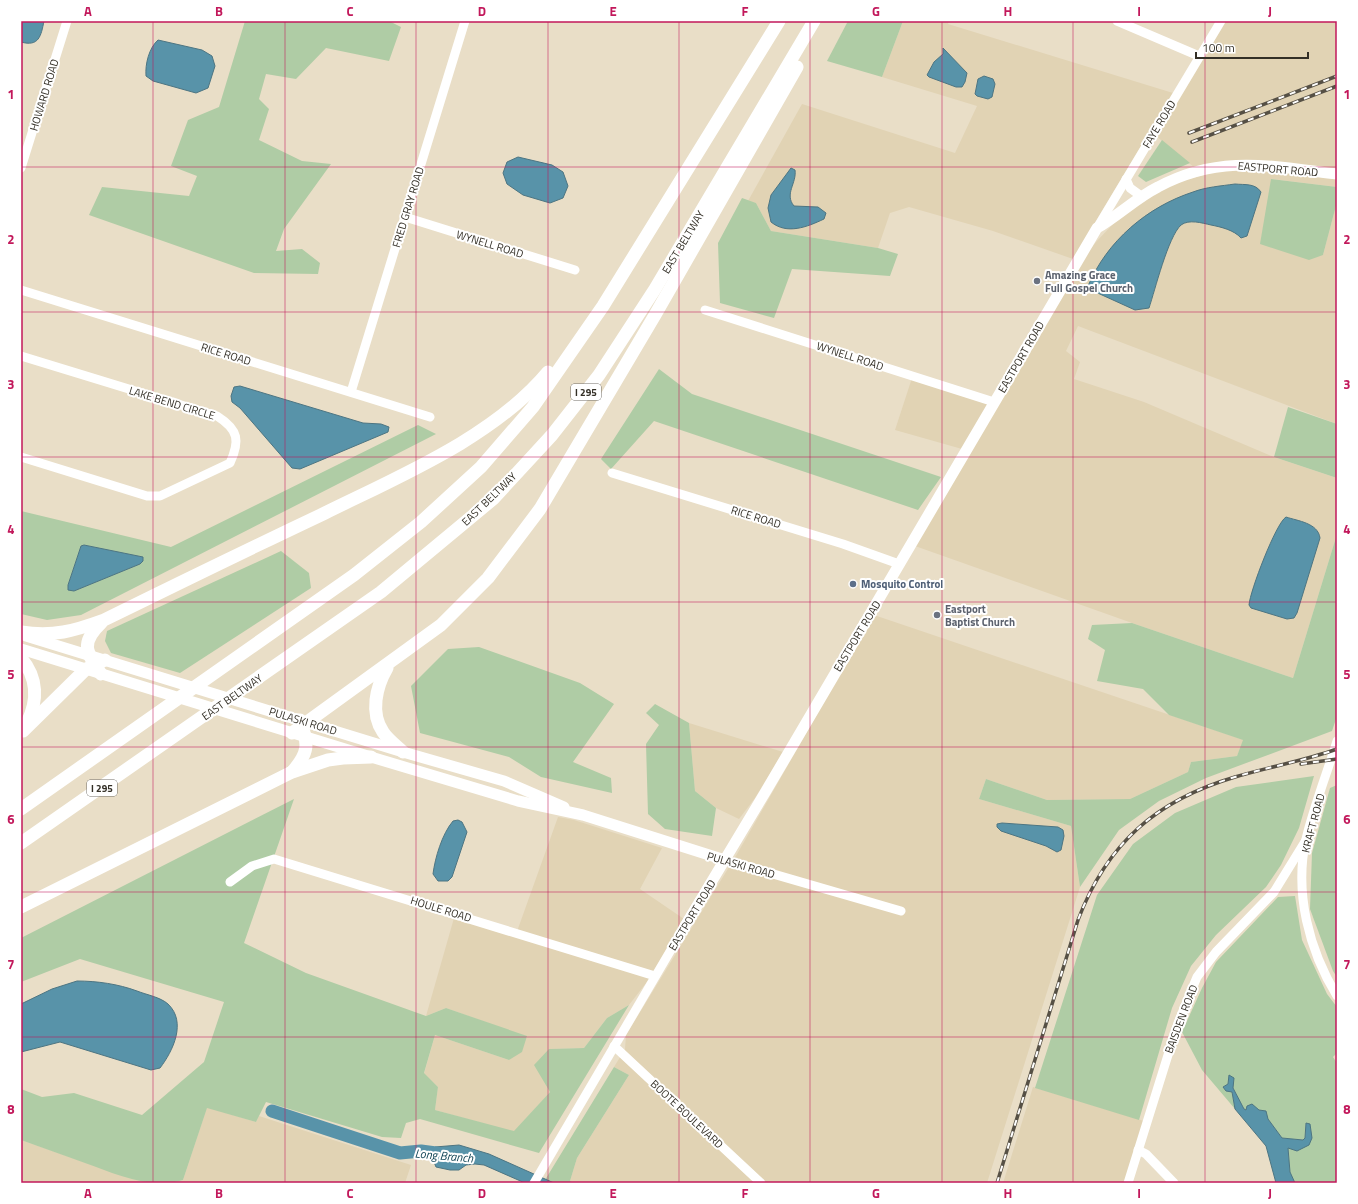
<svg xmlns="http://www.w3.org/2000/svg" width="1358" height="1204" viewBox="0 0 1358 1204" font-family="'Titillium Web',sans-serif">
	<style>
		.built { fill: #e1d3b4 }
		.green { fill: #afcca5; fill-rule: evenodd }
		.water { fill: #5893a9; stroke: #4d7582 }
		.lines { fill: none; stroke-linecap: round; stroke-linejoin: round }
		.river { stroke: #5893a9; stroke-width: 13 }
		.minor { stroke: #fff; stroke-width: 9 }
		.major { stroke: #fff; stroke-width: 11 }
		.highway { stroke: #fff; stroke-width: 13 }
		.rail-casing { stroke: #565045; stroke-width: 3.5 }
		.rail { stroke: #fff; stroke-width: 2; stroke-dasharray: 6; stroke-linecap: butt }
		.grid { fill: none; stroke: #c2185b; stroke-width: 1; stroke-opacity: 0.55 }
		.worship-dot { fill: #6b7280; stroke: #fff; stroke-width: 1.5 }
		.service-dot { fill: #5c6f8a; stroke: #fff; stroke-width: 1.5 }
		.labels { text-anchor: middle; stroke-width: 4; stroke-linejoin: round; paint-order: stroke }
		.shield { fill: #fff; stroke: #706d67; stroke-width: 1 }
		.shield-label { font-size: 10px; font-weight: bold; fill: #332f26 }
		.street-label { font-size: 11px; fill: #332f26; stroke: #fff }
		.worship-label { font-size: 11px; font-weight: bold; fill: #5b616d; stroke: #fff; text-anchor: start }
		.service-label { font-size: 11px; font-weight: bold; fill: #4e5e75; stroke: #fff; text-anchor: start }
		.water-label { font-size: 12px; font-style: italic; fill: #104455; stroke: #fff }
		.neatline { fill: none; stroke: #c2185b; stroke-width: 1.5 }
		.grid-label { font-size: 13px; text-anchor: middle; font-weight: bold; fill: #c2185b }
	</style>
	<rect width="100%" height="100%" fill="#e9dec7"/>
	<g class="built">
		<path d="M903,21H949L948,24L1173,93L1073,259L993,231L909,207L890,213L878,248L771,231L756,203L748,201L802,104L955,153L977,106L882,77Z"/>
		<path d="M1225,21H1337V170L1195,168L1156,136Z"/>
		<path d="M1226,169H1253L1337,179V187L1272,179L1323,255L1337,202V424L1078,326L1066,351L1080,362L1074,379L1144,402L1274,457L1337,478V534L1293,678L1132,623L915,546L1082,260L1096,242L1114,223L1136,205L1157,193L1178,182Z"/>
		<path d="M912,378L989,402L962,449L895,430Z"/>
		<path d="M874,615L1244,740L1237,756L1191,762L1188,772L1130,799L1047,800L986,779L979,799L1071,826L1080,887L987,1183H574L570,1181L577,1158L629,1075L614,1067L625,1049L626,1035L737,854Z"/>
		<path d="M689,723L783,752L755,798L739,819L716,808L695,791Z"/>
		<path d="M558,817L574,820L662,848L640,889L684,919L650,978L629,1005L607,1018L584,1048L549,1049L550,1092L514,1132L435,1110L438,1087L424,1074L435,1035L509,1060L527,1037L446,1008L426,1016L454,918L515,937Z"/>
		<path d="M1033,1087L1144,1121L1125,1183H1003Z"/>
		<path d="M207,1107L256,1122L259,1116L411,1165L405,1183H173L183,1180Z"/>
		<path d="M21,1140L130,1178L154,1183H21Z"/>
	</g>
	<g class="green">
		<path d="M245,21H389L401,27L389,61L326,48L296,79L266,74L259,99L269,109L259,140L302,161L331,164L284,229L276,251L302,249L320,263L318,274L254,273L89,215L102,187L189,196L197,176L171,166L188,120L219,107Z"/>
		<path d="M848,21H903L882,77L827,61Z"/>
		<path d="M1162,140L1190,163L1146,182L1138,176Z"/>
		<path d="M1271,179L1337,187V202L1323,255L1309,260L1260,244Z"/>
		<path d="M742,198L756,203L771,231L878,248L898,254L890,276L792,269L774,318L720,303L718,243Z"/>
		<path d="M659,369L692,394L941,477L918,510L654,421L611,469L601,459Z"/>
		<path d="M1288,407L1337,424V478L1274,457Z"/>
		<path d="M418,425L436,434L81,615L47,620L21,614V511L171,547ZM84,545L142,557L143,561L140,564L74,591L68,589V585L81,546Z"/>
		<path d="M1337,534V716L1332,731L1206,778L1159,801L1119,830L1080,887L1071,826L979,799L986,779L1047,800L1130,799L1188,772L1191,762L1237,756L1243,740L1169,715L1143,689L1097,681L1105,650L1088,639L1092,625L1132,623L1293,678Z"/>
		<path d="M281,551L309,573L311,588L180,673L111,653L105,641L107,631Z"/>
		<path d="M479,647L580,683L614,704L573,762L611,778L612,793L541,777L509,757L420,733L411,686L448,649Z"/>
		<path d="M655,704L689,723L695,791L716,808L712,836L665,829L648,814L646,744L659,725L646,713Z"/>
		<path d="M1314,776L1299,828L1281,865L1266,887L1216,935L1191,966L1172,1008L1139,1120L1035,1088L1097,895L1133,844L1175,813L1236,787Z"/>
		<path d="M1337,785V977L1333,971L1310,909L1312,853L1330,788Z"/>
		<path d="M294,799L244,943L306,973L426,1016L446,1008L527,1036L522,1052L509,1060L435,1035L424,1073L438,1087L435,1110L514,1131L550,1092L534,1065L549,1049L584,1048L607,1018L629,1005L539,1153L420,1119L406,1123L401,1138L382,1137L266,1102L256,1122L207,1108L183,1180C150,1190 116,1174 85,1163C64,1155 42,1148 21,1140V1089L42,1097L74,1093L142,1115L204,1062L224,1002L80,959L21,982V938Z"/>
		<path d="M1295,896L1302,940L1327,994L1337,1007V1053L1333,1057L1337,1063V1183H1295L1290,1172L1288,1148L1309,1145L1306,1123L1305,1138L1303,1140L1282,1138L1268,1119L1244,1109L1233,1088V1082L1230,1075L1228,1084L1223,1087L1232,1092L1235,1109L1202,1070L1182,1032L1202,988L1216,962L1278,897Z"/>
		<path d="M614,1067L629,1075L577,1158L570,1181L574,1183H554L545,1180Z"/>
	</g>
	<g class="water">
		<path d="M21,21H44C41,36 39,47 21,42Z"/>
		<path d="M158,40L202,50L212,56L215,66L208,88L196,93L153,81L146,76C145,64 149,48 158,40Z"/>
		<path d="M943,48L967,73L965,82L962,87H956L929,77L927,75L934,62L943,54Z"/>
		<path d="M984,76L993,79L995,84L992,97L988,99L977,96L975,94L978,79Z"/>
		<path d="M518,157L552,165L563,172L568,186L563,198L550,203L523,195L507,184L503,173L507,162Z"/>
		<path d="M791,168L795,170C797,183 784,194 794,206L818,207L826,213L824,219C807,227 787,235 771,222L768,208L771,195Z"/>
		<path d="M1235,184C1245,185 1255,183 1261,192L1247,236L1241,238C1234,230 1221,227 1211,225C1202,223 1189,219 1181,225C1168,237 1155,290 1149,308L1135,310L1091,290L1088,286C1107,241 1147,207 1193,192C1206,187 1221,186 1235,184Z"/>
		<path d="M240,386L363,423L381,424L389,427L388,432L300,469L292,468L240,408L232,402L231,396L234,387Z"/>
		<path d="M1286,517C1298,521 1318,523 1320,538L1297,613L1294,618L1287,619L1251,608L1249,605C1250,591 1276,523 1286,517Z"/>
		<path d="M84,545L143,557V561L140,564L74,591L68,590V585L81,546Z"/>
		<path d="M458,820L462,822L467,832L452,877L448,881H438L433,874C435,858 442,834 453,821Z"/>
		<path d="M1002,823L1058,827L1063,830L1064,836L1061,850L1057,852L1046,846L1001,831L997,827V824Z"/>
		<path d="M77,981C97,981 118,984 137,991C147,995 160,997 168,1004C187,1022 173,1051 160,1068L151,1070L60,1042L21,1052V1004L52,989Z"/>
		<path d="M1229,1075L1234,1078L1233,1088L1244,1109L1246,1110L1247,1106L1252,1104L1259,1110L1266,1111L1268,1119L1282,1138L1303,1140L1305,1138L1306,1123L1310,1124L1312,1138L1309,1145L1297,1151L1288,1148L1290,1172L1295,1183H1276L1266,1146L1235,1109L1232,1092L1226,1091L1223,1087L1228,1084Z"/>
		<path d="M459,1145L489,1154L554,1183H525L484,1165L475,1164L466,1165L459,1170H450L436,1167L434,1162L435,1147Z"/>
	</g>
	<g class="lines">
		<path class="river" d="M272,1111L400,1153L421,1151L451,1155"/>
		<g class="minor">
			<path d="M1117,21L1199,56"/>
			<path d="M21,168L67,21"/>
			<path d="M1126,179L1130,188L1141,196"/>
			<path d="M405,217L575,270"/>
			<path d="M1097,228L1221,21"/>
			<path d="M21,290L430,417"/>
			<path d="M705,310L994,402"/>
			<path d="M21,356L217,416C239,430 240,441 230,463L160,496H147L21,457"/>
			<path d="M351,392L465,21"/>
			<path d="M612,473L843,544L899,564"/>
			<path d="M1337,741C1327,773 1314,806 1306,839C1294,893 1309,950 1337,996"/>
			<path d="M725,860L901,911"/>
			<path d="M230,882L252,866L274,859L655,976"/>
			<path d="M614,1046L761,1183"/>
			<path d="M1138,1150L1146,1154L1174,1183"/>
			<path d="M534,1183L685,926"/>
			<path d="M1128,1183L1178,1023L1197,977L1216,952L1274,892L1306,840"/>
		</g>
		<g class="major">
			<path d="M26,636L403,752L504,781L564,807"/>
			<path d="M21,649L371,757L518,801L583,815L725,860"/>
			<path d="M685,926L766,791L1097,228C1118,216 1136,198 1158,187C1219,154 1271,166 1337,174"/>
		</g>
		<g class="highway">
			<path d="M101,623C80,643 86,652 101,674"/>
			<path d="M21,632C53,637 74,631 104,620C177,584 251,548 325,513C400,476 494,437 548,372"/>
			<path d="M21,658C38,678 38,701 27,723"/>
			<path d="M387,668C376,687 370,713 383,732C388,740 397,746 403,752"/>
			<path d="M23,731L86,669L105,660"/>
			<path d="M292,733L441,625L488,578L540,509L655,315L797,67"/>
			<path d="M292,772C309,753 309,744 300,720"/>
			<path d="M21,809L354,575L421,522L481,467L533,407L603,306L779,21"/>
			<path d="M21,843L381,592L493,499L552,435L599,375L655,289L814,21"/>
			<path d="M21,907L292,772L328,760L343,758L371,757"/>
		</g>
		<g class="rail-casing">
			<g id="rail">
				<path d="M1189,133L1337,76"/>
				<path d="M1192,142L1337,86"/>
				<path d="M1301,764L1337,759"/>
				<path d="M997,1183L1078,920C1107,843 1157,800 1235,777C1268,767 1304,761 1337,749"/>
			</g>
		</g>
		<use href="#rail" class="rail"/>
	</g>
	<path class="grid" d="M153,21V1183M285,21V1183M416,21V1183M548,21V1183M679,21V1183M810,21V1183M942,21V1183M1073,21V1183M1205,21V1183M21,167H1337M21,312H1337M21,457H1337M21,602H1337M21,747H1337M21,892H1337M21,1037H1337"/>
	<g class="worship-dot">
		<circle cx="1037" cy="281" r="4"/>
		<circle cx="937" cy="615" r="4"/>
	</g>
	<circle class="service-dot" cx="853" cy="584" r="4"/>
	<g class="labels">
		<g class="shield">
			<rect x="571" y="384" width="30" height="16" rx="3"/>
			<rect x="87" y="780" width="30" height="16" rx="3"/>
		</g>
		<g class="shield-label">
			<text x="586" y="396">I 295</text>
			<text x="102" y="792">I 295</text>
		</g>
		<g class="street-label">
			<text transform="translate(44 95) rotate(-73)" y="4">HOWARD ROAD</text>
			<text transform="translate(1159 124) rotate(-59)" y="4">FAYE ROAD</text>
			<text transform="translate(1278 169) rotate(5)" y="4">EASTPORT ROAD</text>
			<text transform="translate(408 207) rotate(-73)" y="4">FRED GRAY ROAD</text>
			<text transform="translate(683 242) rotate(-59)" y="4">EAST BELTWAY</text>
			<text transform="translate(490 244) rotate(17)" y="4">WYNELL ROAD</text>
			<text transform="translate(226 354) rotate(17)" y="4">RICE ROAD</text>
			<text transform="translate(850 356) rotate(18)" y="4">WYNELL ROAD</text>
			<text transform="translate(1021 357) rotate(-60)" y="4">EASTPORT ROAD</text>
			<text transform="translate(172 403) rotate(17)" y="4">LAKE BEND CIRCLE</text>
			<text transform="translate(489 499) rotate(-44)" y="4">EAST BELTWAY</text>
			<text transform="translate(756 517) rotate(17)" y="4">RICE ROAD</text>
			<text transform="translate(857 636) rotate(-59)" y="4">EASTPORT ROAD</text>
			<text transform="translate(232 697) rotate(-35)" y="4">EAST BELTWAY</text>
			<text transform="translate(303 721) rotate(17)" y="4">PULASKI ROAD</text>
			<text transform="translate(1313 823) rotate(-75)" y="4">KRAFT ROAD</text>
			<text transform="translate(741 865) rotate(16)" y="4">PULASKI ROAD</text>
			<text transform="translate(441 909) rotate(17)" y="4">HOULE ROAD</text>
			<text transform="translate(692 915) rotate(-59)" y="4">EASTPORT ROAD</text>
			<text transform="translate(1181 1019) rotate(-69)" y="4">BAISDEN ROAD</text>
			<text transform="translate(687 1114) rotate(43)" y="4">BOOTE BOULEVARD</text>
		</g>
		<g class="worship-label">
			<text x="1045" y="279">Amazing Grace<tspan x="1045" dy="13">Full Gospel Church</tspan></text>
			<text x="945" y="613">Eastport<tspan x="945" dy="13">Baptist Church</tspan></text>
		</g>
		<g class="service-label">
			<text x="861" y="588">Mosquito Control</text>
		</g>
		<g class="water-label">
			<text transform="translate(444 1156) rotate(5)" y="4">Long Branch</text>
		</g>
	</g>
	<rect width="1358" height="1204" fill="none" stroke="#ffffff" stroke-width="44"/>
	<path d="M1196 52v6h112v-6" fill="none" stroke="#332f26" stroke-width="2"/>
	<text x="1202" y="52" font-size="12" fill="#332f26" stroke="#ffffff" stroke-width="3" paint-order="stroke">100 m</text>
	<rect x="22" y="22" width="1314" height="1160" class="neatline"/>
	<g class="grid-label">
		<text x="88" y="16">A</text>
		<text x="219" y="16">B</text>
		<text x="350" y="16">C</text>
		<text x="482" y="16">D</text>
		<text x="613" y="16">E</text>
		<text x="745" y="16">F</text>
		<text x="876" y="16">G</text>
		<text x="1008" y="16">H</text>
		<text x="1139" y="16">I</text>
		<text x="1270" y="16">J</text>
		<text x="11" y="99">1</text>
		<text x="1347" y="99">1</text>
		<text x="11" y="244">2</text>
		<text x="1347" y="244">2</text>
		<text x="11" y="389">3</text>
		<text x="1347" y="389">3</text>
		<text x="11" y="534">4</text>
		<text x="1347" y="534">4</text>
		<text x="11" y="679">5</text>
		<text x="1347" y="679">5</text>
		<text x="11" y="824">6</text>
		<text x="1347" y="824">6</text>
		<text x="11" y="969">7</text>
		<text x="1347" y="969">7</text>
		<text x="11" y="1114">8</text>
		<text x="1347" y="1114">8</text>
		<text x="88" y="1198">A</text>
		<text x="219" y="1198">B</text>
		<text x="350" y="1198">C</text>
		<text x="482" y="1198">D</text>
		<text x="613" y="1198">E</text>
		<text x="745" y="1198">F</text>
		<text x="876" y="1198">G</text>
		<text x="1008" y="1198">H</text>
		<text x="1139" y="1198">I</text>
		<text x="1270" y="1198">J</text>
	</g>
</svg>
